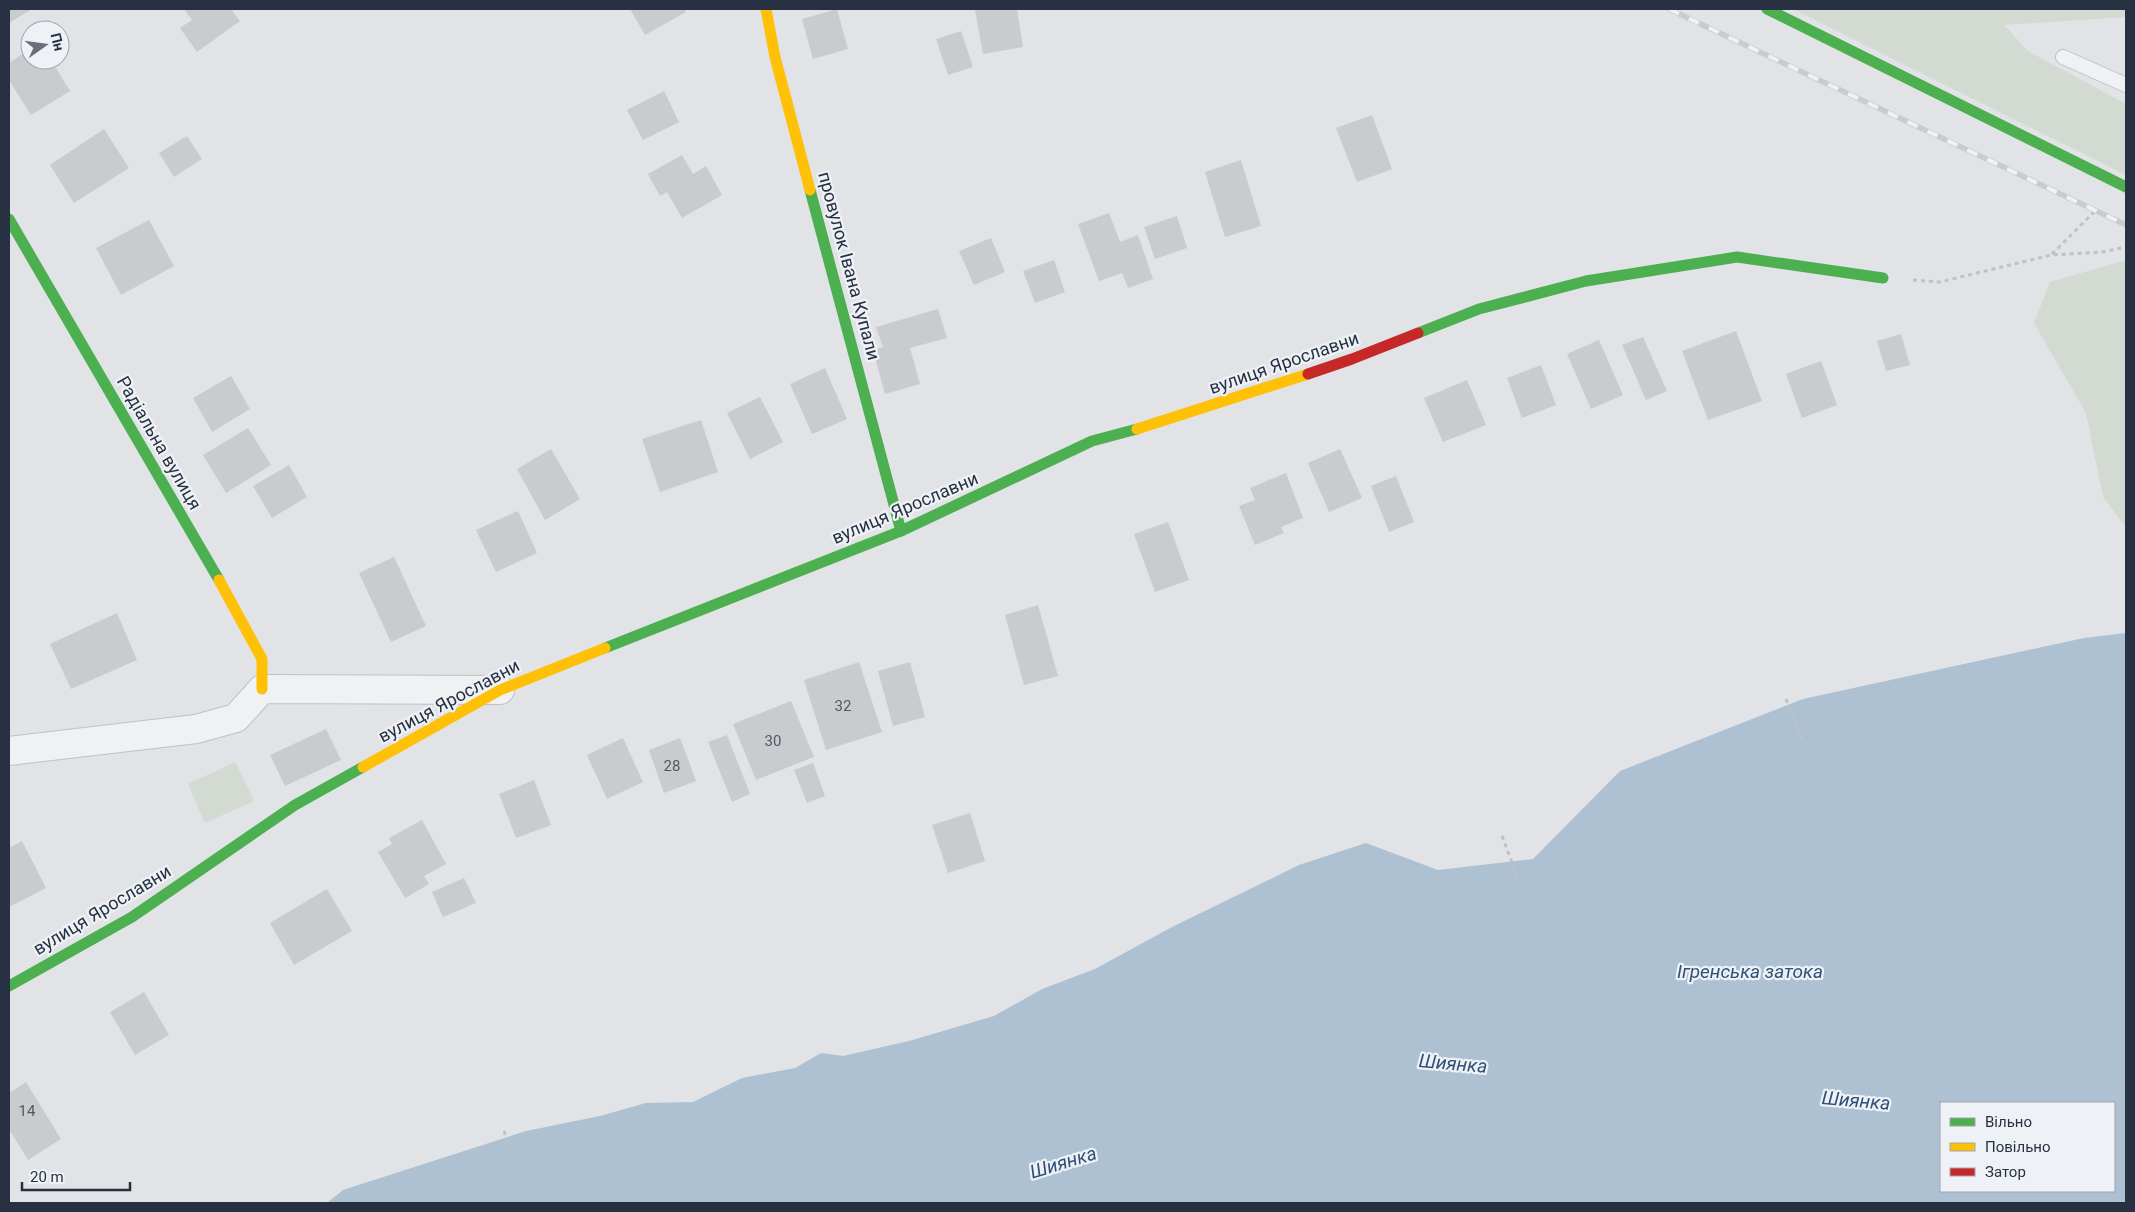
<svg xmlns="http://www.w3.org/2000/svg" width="2135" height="1212" viewBox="0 0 2135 1212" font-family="Roboto,sans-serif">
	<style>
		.green { fill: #d2dad1 }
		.water { fill: #adc1d3; fill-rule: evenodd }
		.building { fill: #c9cbce }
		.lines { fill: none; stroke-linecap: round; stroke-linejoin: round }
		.lane-casing { stroke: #bfc1c4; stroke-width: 16 }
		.street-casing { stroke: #bfc1c4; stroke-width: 30 }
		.path { stroke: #c0c1c6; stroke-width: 3; stroke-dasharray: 4 4; stroke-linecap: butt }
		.lane { stroke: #f0f1f3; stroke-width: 14 }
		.street { stroke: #f0f1f3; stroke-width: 28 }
		.fast { stroke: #4caf50; stroke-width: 11 }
		.slow { stroke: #ffc107; stroke-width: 11 }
		.jam { stroke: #c62828; stroke-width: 11 }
		.rail-casing { stroke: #c9cbce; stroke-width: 5.5 }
		.rail { stroke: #eef2f6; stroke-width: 4; stroke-dasharray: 11; stroke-linecap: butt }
		.labels { text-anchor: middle; stroke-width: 4.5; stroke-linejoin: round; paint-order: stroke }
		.number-label { font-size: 15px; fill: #505865 }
		.street-label { font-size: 18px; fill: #273141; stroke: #eef2f6 }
		.water-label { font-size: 19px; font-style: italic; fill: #2f5177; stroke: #eef2f6 }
	</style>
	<rect width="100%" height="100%" fill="#e1e3e6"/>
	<g class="green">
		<path d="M1793,9H2126V17L2004,25L2028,51L2126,104V175Z"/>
		<path d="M2126,260V527L2103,497L2086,413L2034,323L2050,282Z"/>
		<path d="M235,762L254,801L205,823L188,784Z"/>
	</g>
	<path class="water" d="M2126,633V1203H327L343,1190L526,1131L600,1116L646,1103L693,1102L742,1078L795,1068L821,1053L843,1056L909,1041L994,1016L1042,989L1095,969L1172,927L1299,865L1366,843L1438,870L1533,859L1620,771L1803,699L2084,638ZM1941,1103H2114V1191H1941Z"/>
	<g class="building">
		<path d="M9,9H32L9,23Z"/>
		<path d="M184,9H231L240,21L197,52L180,28L192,20Z"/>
		<path d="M630,9H684L686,12L645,35Z"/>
		<path d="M837,9L848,49L813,59L802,19Z"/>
		<path d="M981,9H1017L1023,47L983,54L975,10Z"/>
		<path d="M961,31L973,67L948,75L936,39Z"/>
		<path d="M30,49V60H51L70,91L31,115L9,80V63Z"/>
		<path d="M664,91L679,122L643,140L627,110Z"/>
		<path d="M1372,115L1392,169L1357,182L1336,128Z"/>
		<path d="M104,129L129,168L74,203L50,165Z"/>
		<path d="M187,136L202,159L174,177L159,153Z"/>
		<path d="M682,155L693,174L706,166L722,195L682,218L667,192L660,196L648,174Z"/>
		<path d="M1241,160L1261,226L1225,237L1205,172Z"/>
		<path d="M1109,213L1120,242L1138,235L1153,279L1128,288L1122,273L1099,281L1078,224Z"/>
		<path d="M1177,216L1187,248L1155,259L1144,227Z"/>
		<path d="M149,220L174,266L121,295L96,248Z"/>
		<path d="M991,238L1005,272L974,285L959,251Z"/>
		<path d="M1054,260L1065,292L1035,303L1023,271Z"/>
		<path d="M938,309L947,338L910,348L920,384L885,394L873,350L883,347L876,327Z"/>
		<path d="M1736,331L1762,401L1708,420L1682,351Z"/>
		<path d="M1901,334L1910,365L1886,371L1877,341Z"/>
		<path d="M1643,337L1667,391L1646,400L1622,345Z"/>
		<path d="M1599,340L1623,395L1591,409L1567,354Z"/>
		<path d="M1821,361L1837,405L1802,418L1786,374Z"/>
		<path d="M1541,365L1556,405L1522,418L1507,378Z"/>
		<path d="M825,368L847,419L812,434L790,384Z"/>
		<path d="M231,376L250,409L212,432L193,398Z"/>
		<path d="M1467,380L1486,425L1443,442L1424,398Z"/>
		<path d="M760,397L783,442L750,459L727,413Z"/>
		<path d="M701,420L718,472L660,492L642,439Z"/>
		<path d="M248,428L271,465L226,493L203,455Z"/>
		<path d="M551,449L580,499L545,520L517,469Z"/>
		<path d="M1340,449L1362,498L1329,512L1308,463Z"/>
		<path d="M289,465L307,497L272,518L253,486Z"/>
		<path d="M1286,473L1303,518L1281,527L1284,533L1255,545L1239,506L1255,500L1250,488Z"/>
		<path d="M1396,476L1414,522L1389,532L1371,486Z"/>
		<path d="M518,511L537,553L496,572L476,530Z"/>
		<path d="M1168,522L1189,580L1155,592L1134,534Z"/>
		<path d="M394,557L426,626L391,642L359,573Z"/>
		<path d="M1038,605L1058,676L1024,685L1005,615Z"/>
		<path d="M117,613L137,660L71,689L50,644Z"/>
		<path d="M859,662L882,732L826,750L804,680Z"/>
		<path d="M910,662L925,717L893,726L878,671Z"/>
		<path d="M791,701L814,757L756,780L733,724Z"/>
		<path d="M326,729L341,760L285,786L270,755Z"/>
		<path d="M727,735L750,794L732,802L708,742Z"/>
		<path d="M623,738L643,782L607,799L587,755Z"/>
		<path d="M680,738L696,781L664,793L649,750Z"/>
		<path d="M813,763L825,796L807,803L794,770Z"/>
		<path d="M534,780L551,825L516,838L499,794Z"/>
		<path d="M970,813L985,861L948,873L932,825Z"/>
		<path d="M422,820L446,864L424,876L429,884L405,898L378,852L392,844L389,838Z"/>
		<path d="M22,841L46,888L9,907V848Z"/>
		<path d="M464,878L476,903L443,917L432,892Z"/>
		<path d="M327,889L352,931L294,965L270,923Z"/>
		<path d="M144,992L169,1035L135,1055L110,1012Z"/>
		<path d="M26,1082L61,1139L28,1160L9,1129V1093Z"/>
	</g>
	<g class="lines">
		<g class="lane-casing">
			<path id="lane" d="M2063,57L2126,85"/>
		</g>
		<g class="street-casing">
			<path id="street" d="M9,751L196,729L236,718L262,689L500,690"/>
		</g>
		<g class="path">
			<path d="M2052,254L2097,209"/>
			<path d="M1913,280L1940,282L2051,255L2103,252L2126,247"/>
			<path d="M1786,699L1802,740"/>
			<path d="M1502,836L1520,883"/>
			<path d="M504,1131L514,1162"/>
		</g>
		<use href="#lane" class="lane"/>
		<use href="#street" class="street"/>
		<g class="fast">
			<path d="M1767,9L2126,187"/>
			<path d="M810,190L901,531"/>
			<path d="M9,219L219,580"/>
			<path d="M1418,333L1479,309L1586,281L1737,257L1883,278"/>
			<path d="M605,648L901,531L1092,441L1137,429"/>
			<path d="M9,986L132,917L295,805L363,767"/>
		</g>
		<g class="slow">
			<path d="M766,9L775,57L810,190"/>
			<path d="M1137,429L1308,374"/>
			<path d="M219,580L262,659V689"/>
			<path d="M363,767L500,690L605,648"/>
		</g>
		<path class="jam" d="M1308,374L1352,359L1418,333"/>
		<g class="rail-casing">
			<path id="rail" d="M1669,9L2126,225"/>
		</g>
		<use href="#rail" class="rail"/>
	</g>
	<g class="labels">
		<g class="number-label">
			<text x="843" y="711">32</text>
			<text x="773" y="746">30</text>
			<text x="672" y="771">28</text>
			<text x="27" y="1116">14</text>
		</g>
		<g class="street-label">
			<text transform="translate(849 266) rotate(75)" y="6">провулок Івана Купали</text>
			<text transform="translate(1284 363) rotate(-19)" y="6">вулиця Ярославни</text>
			<text transform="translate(159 443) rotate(60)" y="6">Радіальна вулиця</text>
			<text transform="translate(905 508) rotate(-23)" y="6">вулиця Ярославни</text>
			<text transform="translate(449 701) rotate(-28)" y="6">вулиця Ярославни</text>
			<text transform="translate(102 910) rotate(-31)" y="6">вулиця Ярославни</text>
		</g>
		<g class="water-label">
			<text x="1750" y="978">Ігренська затока</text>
			<text transform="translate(1453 1063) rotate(5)" y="7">Шиянка</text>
			<text transform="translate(1856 1100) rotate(5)" y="7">Шиянка</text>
			<text transform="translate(1063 1162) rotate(-17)" y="7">Шиянка</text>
		</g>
	</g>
	<rect width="2135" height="1212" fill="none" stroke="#273141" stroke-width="20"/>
	<rect x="1940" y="1102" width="175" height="90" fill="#eef2f6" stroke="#9ea5ae"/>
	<rect x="1950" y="1118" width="25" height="8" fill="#4caf50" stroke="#9ea5ae"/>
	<text x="1985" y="1127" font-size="15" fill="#273141">Вільно</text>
	<rect x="1950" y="1143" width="25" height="8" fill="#ffc107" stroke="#9ea5ae"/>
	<text x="1985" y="1152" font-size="15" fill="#273141">Повільно</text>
	<rect x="1950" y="1168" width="25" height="8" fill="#c62828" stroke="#9ea5ae"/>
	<text x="1985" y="1177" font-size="15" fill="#273141">Затор</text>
	<g transform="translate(45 45) rotate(76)"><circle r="24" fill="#eef2f6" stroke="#9ea5ae"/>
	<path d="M0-4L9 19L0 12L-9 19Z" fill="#686f7b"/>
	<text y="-8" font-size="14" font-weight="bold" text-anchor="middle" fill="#273141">Пн</text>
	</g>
	<path d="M22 1182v8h108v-8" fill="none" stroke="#273141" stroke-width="2.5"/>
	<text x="30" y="1182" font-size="15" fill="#273141" stroke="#eef2f6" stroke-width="4" paint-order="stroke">20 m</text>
</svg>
